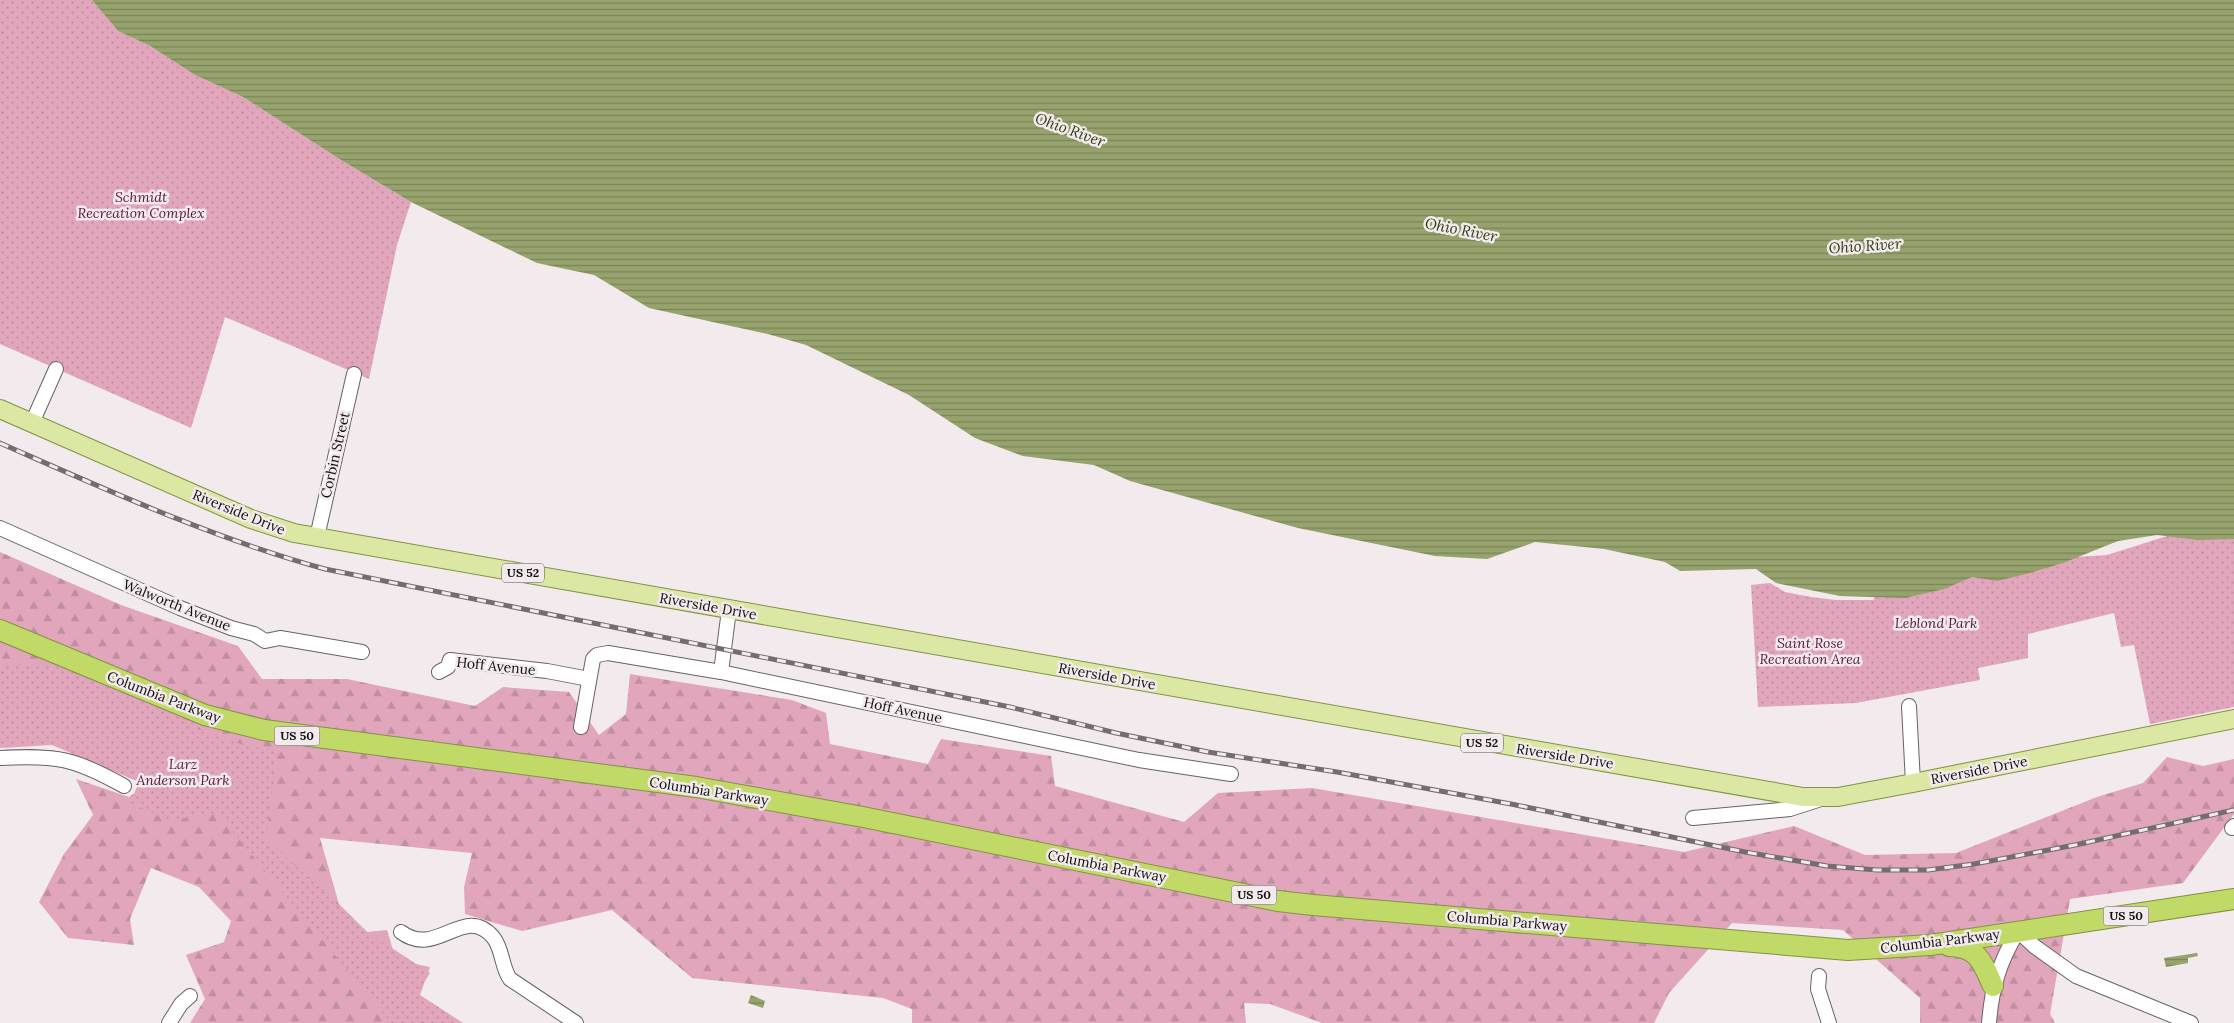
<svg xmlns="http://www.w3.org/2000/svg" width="2234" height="1023" viewBox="0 0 2234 1023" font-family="Lora,serif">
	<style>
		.forest { fill: url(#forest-firs) }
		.park { fill: url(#park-dots) }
		.water { fill: url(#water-rules) }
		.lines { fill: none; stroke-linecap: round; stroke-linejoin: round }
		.minor-casing { stroke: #696265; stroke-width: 16 }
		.major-casing { stroke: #849248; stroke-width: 20 }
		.highway-casing { stroke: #849248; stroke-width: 22 }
		.minor { stroke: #fff; stroke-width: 14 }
		.major { stroke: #dae8a3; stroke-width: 18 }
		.highway { stroke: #c1d966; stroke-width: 20 }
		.rail-casing { stroke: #736d6f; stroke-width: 5 }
		.rail { stroke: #f2eaed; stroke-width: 3; stroke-dasharray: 9; stroke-linecap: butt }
		.labels { text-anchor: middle; stroke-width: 5; stroke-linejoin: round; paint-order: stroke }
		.shield { fill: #f2eaed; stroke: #555152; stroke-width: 1 }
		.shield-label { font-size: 12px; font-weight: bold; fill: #120f10 }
		.park-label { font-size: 14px; font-style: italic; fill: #5b1637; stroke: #f2eaed }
		.street-label { font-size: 14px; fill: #120f10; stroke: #f2eaed }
		.water-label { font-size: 15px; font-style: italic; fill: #343c12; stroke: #f2eaed }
	</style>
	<defs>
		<pattern id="forest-firs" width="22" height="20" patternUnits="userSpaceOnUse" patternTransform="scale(1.25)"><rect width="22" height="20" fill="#e1a6bb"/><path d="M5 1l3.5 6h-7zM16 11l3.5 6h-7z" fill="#c08ea0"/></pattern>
		<pattern id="park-dots" width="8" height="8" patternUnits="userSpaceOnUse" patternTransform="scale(1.25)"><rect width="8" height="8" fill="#e1a6bb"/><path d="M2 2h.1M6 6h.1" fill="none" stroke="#c08ea0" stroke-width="1.8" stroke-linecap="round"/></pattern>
		<pattern id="water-rules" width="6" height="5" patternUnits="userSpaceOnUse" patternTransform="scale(1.25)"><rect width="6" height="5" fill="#96a36d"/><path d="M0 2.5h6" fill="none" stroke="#798358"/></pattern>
	</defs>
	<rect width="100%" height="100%" fill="#f2eaed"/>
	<path class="forest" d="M0,552L121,605L238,646L262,679H347L475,706L503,687L569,692L599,735L626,714L630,674L792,700L826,713L830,744L928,764L941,739L1051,756L1055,786L1184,822L1218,793L1312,788L1684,852L1794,826L1865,855L1956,853L2097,797L2143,783L2167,757L2203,766L2234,759V814L2183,883L2070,899L2050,1014L2055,1023H1920V998L1843,930L1732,923L1669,993L1654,1023H1322L1270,1004L1244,1003L1246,1023H912V1009L883,998L692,978L612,910L522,931L465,914L464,887L472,853L320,838L339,904L367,932L387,930L396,960L430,967L410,1023H190L205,999L186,955L224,942L231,921L199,887L151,868L130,919L134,945L68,938L39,902L64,854L93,815L76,779L129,797L143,787L130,749L0,693Z"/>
	<g class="park">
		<path d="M0,0H92L118,31L150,46L195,75L243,97L341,160L411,202L397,245L369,379L225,317L191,428L0,344Z"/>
		<path d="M2234,524V707L2150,724L2134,645L2121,647L2114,613L2028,634V658L1978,668L1980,680L1856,703L1758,707L1751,585L1770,583L1785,592L1811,597L1836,600H1874L1872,570L2107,555L2186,530Z"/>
		<path d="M52,663L194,723V728L250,747L278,749L266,838L366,931L430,973L417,993L463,1023H391L218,814L169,820L130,803L139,782L52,745L0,748V666Z"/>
	</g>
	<g class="water">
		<path d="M92,0H2234V539L2198,540L2157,535L2118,541L2063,563L2026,574L1997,581L1972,577L1944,589L1905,598L1840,596L1776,583L1756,569L1680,571L1665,562L1604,549L1535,542L1487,559L1435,556L1298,528L1130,481L1094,465L1023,456L975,438L909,395L806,345L768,334L649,308L594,275L537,263L411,202L341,160L243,97L195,75L150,46L118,31Z"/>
		<path d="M2197,953L2198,956L2188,958V963L2166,967L2164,958Z"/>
		<path d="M751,995L765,1001L763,1008L748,1003Z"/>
	</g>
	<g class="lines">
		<g class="minor-casing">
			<g id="minor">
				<path d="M32,423L56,369"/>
				<path d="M0,528L180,608L231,628L254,634L265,641L280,638L362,652"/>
				<path d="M317,537L354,374"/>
				<path d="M439,672L448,667L450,660L547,671L589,679"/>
				<path d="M721,672L729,610"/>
				<path d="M1909,706L1913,783"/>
				<path d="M581,727L593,659L597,655L608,653L721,672L1139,760L1231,774"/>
				<path d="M0,758C57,755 74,758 124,786"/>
				<path d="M1693,818L1790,809L1818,800"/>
				<path d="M2232,828L2234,826"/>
				<path d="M401,932C437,959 464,903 493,937C503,949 501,966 510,979L576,1023"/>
				<path d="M1819,976L1818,989L1829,1023"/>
				<path d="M169,1023L181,1004L190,996"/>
				<path d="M1989,1023C1992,986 1999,963 2018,931L2034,946L2076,976L2191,1023"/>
			</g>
		</g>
		<g class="major-casing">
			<path id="major" d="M0,409L251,519L294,533L1803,797H1838L1913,783L2234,719"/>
		</g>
		<g class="highway-casing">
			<g id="highway">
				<path d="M0,630L205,715L264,730L696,787L863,817L1278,901L1313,905L1848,950L1930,945L2234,899"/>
				<path d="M1949,946C1979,947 1982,962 1993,986"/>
			</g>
		</g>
		<use href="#minor" class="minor"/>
		<use href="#major" class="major"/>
		<use href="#highway" class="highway"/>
		<g class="rail-casing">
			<path id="rail" d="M0,443C107,490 212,538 325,569L1010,707L1116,733L1208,752L1337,772L1511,804L1745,852L1827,866L1877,870H1928L1974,864L2075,845L2234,810"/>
		</g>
		<use href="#rail" class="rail"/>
	</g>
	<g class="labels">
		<g class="shield">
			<rect x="502" y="563.5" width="42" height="19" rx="4"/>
			<rect x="274.5" y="726.5" width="45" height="19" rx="4"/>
			<rect x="1461" y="733.5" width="42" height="19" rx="4"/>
			<rect x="1231.5" y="885.5" width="45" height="19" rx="4"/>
			<rect x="2103.5" y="906.5" width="45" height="19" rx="4"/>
		</g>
		<g class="shield-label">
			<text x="523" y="577">US 52</text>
			<text x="297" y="740">US 50</text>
			<text x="1482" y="747">US 52</text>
			<text x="1254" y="899">US 50</text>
			<text x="2126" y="920">US 50</text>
		</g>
		<g class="park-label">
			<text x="141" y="202">Schmidt<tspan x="141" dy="16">Recreation Complex</tspan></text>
			<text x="1936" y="628">Leblond Park</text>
			<text x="1810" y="648">Saint Rose<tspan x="1810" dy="16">Recreation Area</tspan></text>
			<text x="183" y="769">Larz<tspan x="183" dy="16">Anderson Park</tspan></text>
		</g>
		<g class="street-label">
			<text transform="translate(335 455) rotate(-77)" y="5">Corbin Street</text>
			<text transform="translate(239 512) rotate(22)" y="5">Riverside Drive</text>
			<text transform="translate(177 605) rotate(22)" y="5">Walworth Avenue</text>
			<text transform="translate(708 606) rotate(10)" y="5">Riverside Drive</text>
			<text transform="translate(496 666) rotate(6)" y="5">Hoff Avenue</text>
			<text transform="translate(1107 676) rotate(10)" y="5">Riverside Drive</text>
			<text transform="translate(164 697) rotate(21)" y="5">Columbia Parkway</text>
			<text transform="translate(903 710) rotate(12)" y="5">Hoff Avenue</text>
			<text transform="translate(1565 756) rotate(9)" y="5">Riverside Drive</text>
			<text transform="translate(1979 770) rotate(-11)" y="5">Riverside Drive</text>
			<text transform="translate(709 791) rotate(9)" y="5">Columbia Parkway</text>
			<text transform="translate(1107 866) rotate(11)" y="5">Columbia Parkway</text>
			<text transform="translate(1507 921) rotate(5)" y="5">Columbia Parkway</text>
			<text transform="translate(1940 941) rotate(-7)" y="5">Columbia Parkway</text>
		</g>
		<g class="water-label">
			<text transform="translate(1070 130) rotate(20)" y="5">Ohio River</text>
			<text transform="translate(1461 230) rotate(11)" y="5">Ohio River</text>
			<text transform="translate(1865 246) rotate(-4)" y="5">Ohio River</text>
		</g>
	</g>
</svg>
